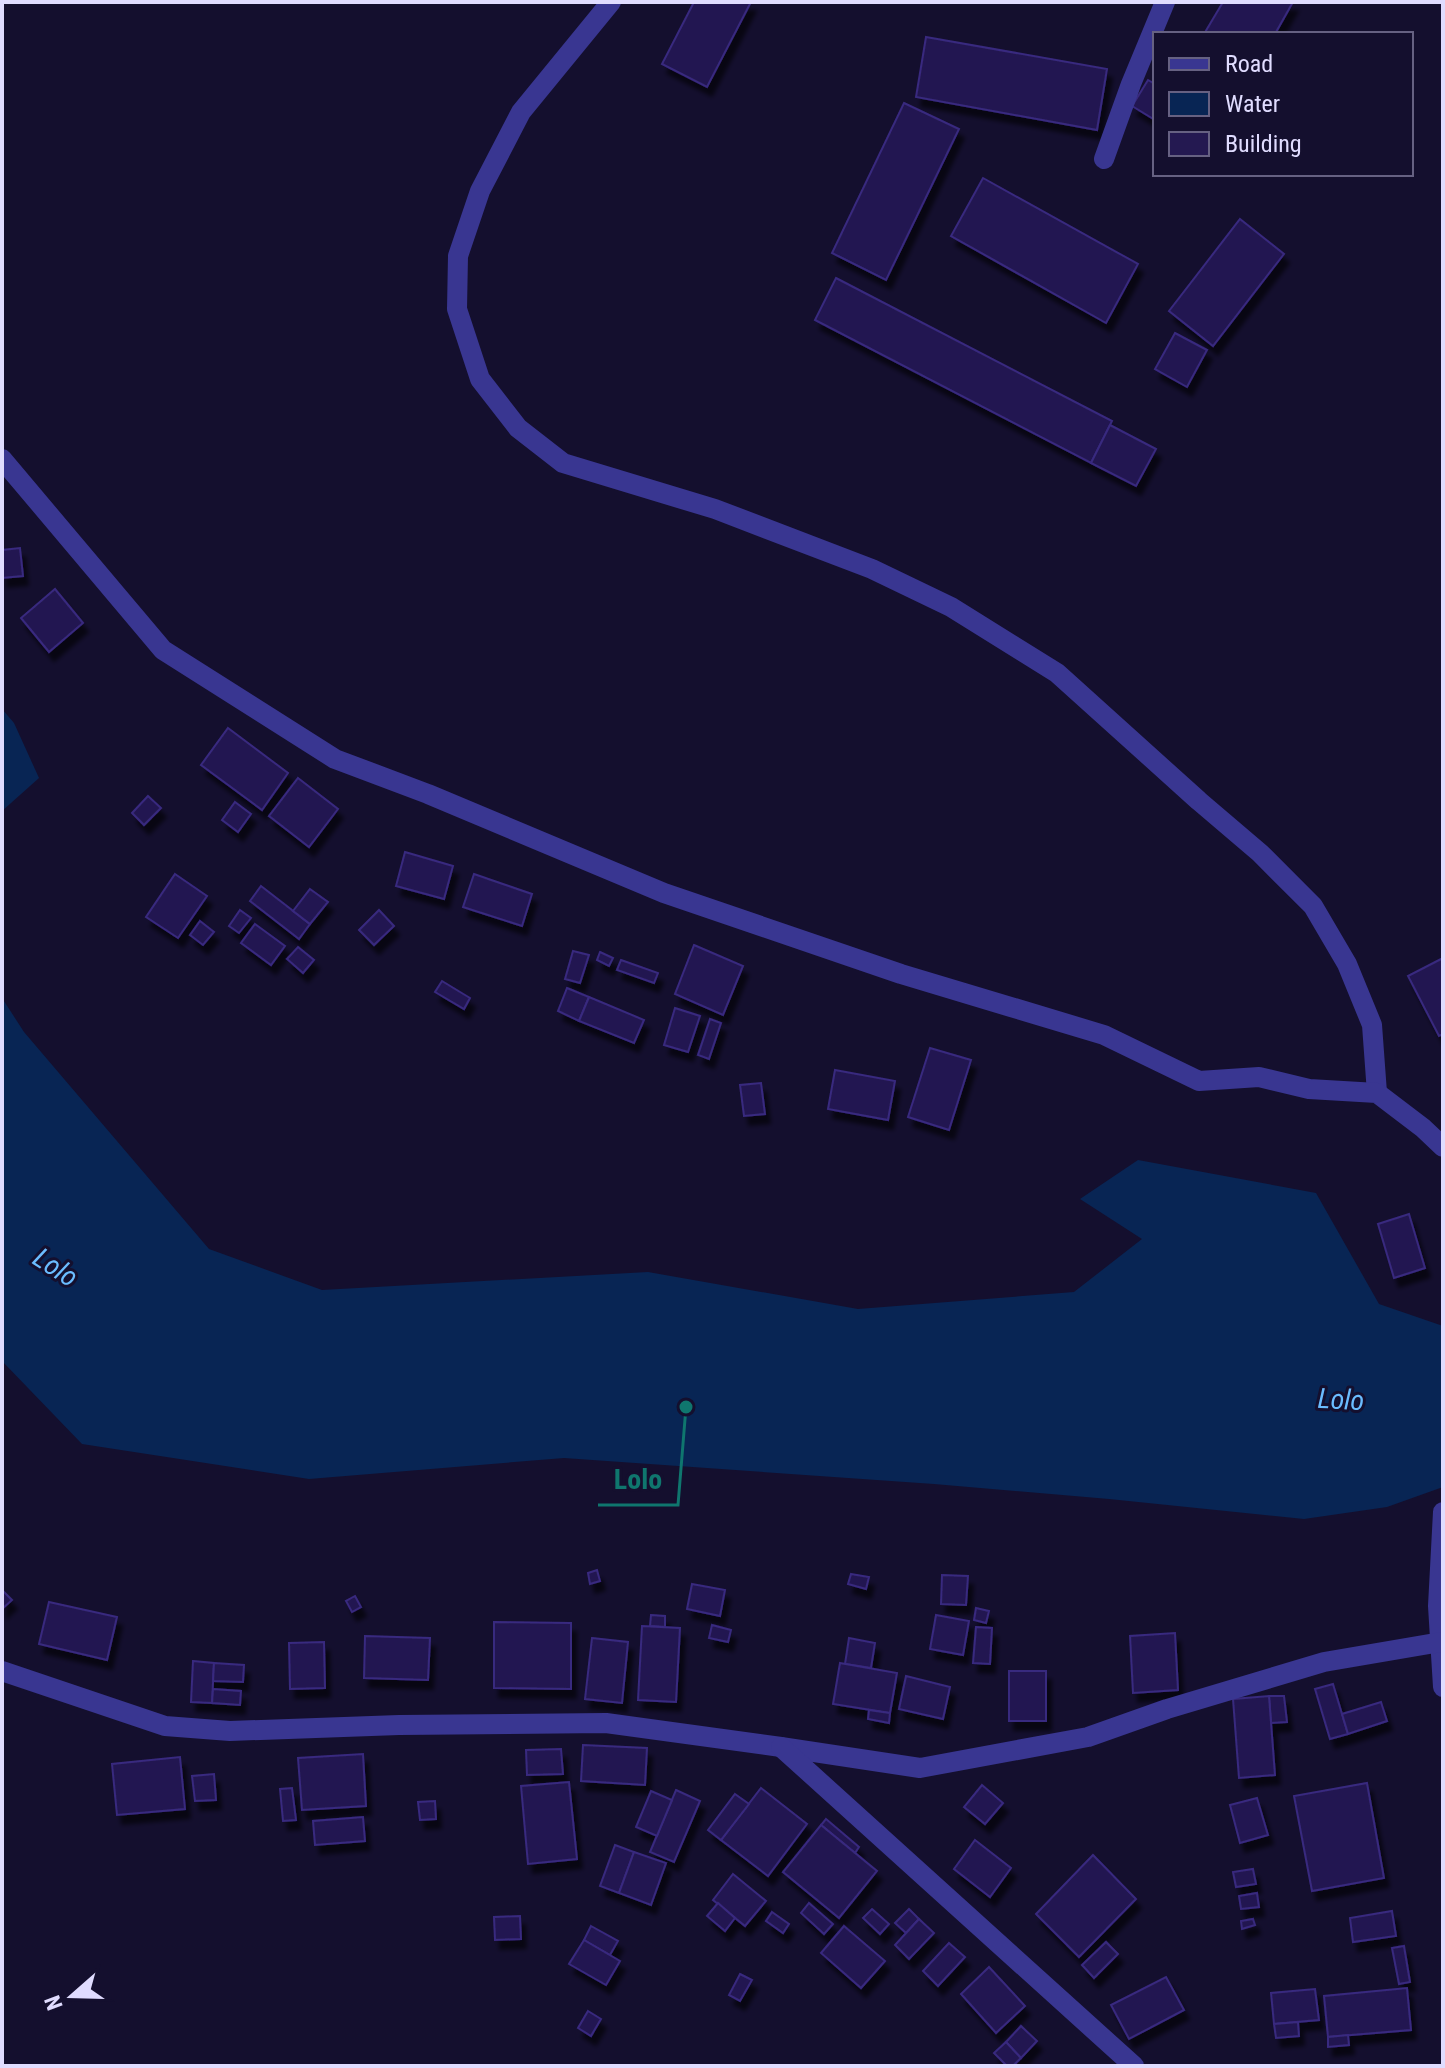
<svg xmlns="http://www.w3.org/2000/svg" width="1445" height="2068" viewBox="0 0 1445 2068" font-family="'Roboto Condensed',sans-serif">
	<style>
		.water { fill: #082554 }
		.building { fill: #241951; stroke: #39297f; stroke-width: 2; filter: url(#shadow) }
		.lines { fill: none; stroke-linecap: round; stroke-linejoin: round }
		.minor { stroke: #393691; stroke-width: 20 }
		.labels { text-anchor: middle; stroke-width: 6; stroke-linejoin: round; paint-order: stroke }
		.water-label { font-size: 28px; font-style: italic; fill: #6abcff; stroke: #140f2e }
		.leader { fill: none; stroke: #0f766e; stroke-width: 3 }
		.callout-dot { fill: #0f766e; stroke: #140f2e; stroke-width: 3 }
		.callout-label { font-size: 28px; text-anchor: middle; font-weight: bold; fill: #0f766e; stroke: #140f2e; stroke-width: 6; stroke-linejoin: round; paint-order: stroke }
	</style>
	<defs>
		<filter id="shadow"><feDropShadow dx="5" dy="9" stdDeviation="2" flood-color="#0009"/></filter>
	</defs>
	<rect width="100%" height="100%" fill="#140f2e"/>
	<g class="water">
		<path d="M2,709L14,723L39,778L2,811Z"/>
		<path d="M2,998L24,1032L209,1249L322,1290L648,1272L858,1309L1074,1292L1142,1239L1080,1199L1138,1160L1316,1193L1379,1304L1443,1326V1487L1387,1507L1304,1519L1109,1499L934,1484L564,1458L309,1479L82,1444L2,1361Z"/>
	</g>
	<g class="building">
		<path d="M694,2H751L707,87L662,64Z"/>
		<path d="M1223,2H1293L1275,34H1204Z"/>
		<path d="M926,37L1107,69L1097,130L916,97Z"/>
		<path d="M1148,80L1155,84V120L1132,106Z"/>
		<path d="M904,103L959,129L886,280L832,253Z"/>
		<path d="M983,178L1138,264L1106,323L951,236Z"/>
		<path d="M1240,219L1284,254L1213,346L1169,311Z"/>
		<path d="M836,278L1112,421L1091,463L815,320Z"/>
		<path d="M1175,333L1207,350L1187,387L1155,369Z"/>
		<path d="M1110,425L1156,449L1136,486L1091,463Z"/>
		<path d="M20,548L23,576L2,578V550Z"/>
		<path d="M55,589L83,623L49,652L21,618Z"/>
		<path d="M228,728L288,773L262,810L201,765Z"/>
		<path d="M298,778L338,809L309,847L269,816Z"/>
		<path d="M148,796L161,808L144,825L132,813Z"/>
		<path d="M235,802L251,814L238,832L222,820Z"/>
		<path d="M405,852L453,866L444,899L396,886Z"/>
		<path d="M175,874L207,896L178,938L146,917Z"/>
		<path d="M474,874L532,894L522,926L463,907Z"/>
		<path d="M261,886L310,924L299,939L250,901Z"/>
		<path d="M310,889L328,902L310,924L293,911Z"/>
		<path d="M240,910L251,918L239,933L229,926Z"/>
		<path d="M379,910L394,926L374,945L359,930Z"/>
		<path d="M200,921L214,932L203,945L190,935Z"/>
		<path d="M255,924L285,946L271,965L241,943Z"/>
		<path d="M694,945L743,966L723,1015L675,994Z"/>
		<path d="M298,947L314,960L303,973L287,959Z"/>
		<path d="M573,951L589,955L580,983L565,979Z"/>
		<path d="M600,952L613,958L609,966L597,960Z"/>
		<path d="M1443,958V1034L1439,1036L1408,976Z"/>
		<path d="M621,960L658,973L654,983L617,970Z"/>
		<path d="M442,981L470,998L464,1009L435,992Z"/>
		<path d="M567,988L589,997L579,1021L558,1011Z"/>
		<path d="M589,997L644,1020L634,1043L579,1021Z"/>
		<path d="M675,1008L700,1016L688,1052L664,1045Z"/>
		<path d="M710,1019L721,1023L709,1059L698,1055Z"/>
		<path d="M930,1048L971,1060L949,1130L908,1117Z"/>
		<path d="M835,1070L895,1081L888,1120L828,1109Z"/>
		<path d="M761,1083L765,1114L744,1116L740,1085Z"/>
		<path d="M1409,1214L1425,1268L1394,1278L1378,1224Z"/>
		<path d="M597,1570L600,1581L590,1584L588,1573Z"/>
		<path d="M851,1574L869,1577L866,1589L848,1584Z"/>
		<path d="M942,1575L968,1576L966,1605L941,1604Z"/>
		<path d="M692,1584L725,1590L720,1616L687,1609Z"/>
		<path d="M2,1590L12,1600L2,1609Z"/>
		<path d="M355,1596L361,1607L352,1612L346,1601Z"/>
		<path d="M49,1602L117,1617L107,1660L39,1644Z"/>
		<path d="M976,1608L989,1611L986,1623L974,1620Z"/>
		<path d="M651,1615L665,1616V1627L650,1626Z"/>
		<path d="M936,1615L969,1621L963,1655L930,1649Z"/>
		<path d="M494,1622L571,1623V1689L494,1688Z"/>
		<path d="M712,1625L731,1630L728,1642L709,1638Z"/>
		<path d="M642,1626L680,1628L676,1702L638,1700Z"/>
		<path d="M976,1627L992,1628L990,1664L973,1663Z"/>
		<path d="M1175,1633L1178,1690L1133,1693L1130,1636Z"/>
		<path d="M365,1636L430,1638L428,1680L364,1678Z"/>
		<path d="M592,1638L628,1642L622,1703L585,1699Z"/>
		<path d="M849,1638L875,1643L871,1668L845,1664Z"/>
		<path d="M324,1642L325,1688L290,1689L289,1643Z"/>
		<path d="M193,1661L214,1663L212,1703L191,1702Z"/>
		<path d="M214,1663L244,1665L243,1682L213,1681Z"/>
		<path d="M840,1663L897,1673L890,1713L833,1704Z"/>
		<rect x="1009" y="1671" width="37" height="50"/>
		<path d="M906,1676L950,1687L943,1719L899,1709Z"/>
		<path d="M1333,1684L1348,1734L1330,1739L1315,1689Z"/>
		<path d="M213,1689L241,1691L240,1705L212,1703Z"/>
		<path d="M1269,1696H1284L1287,1722L1271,1723Z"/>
		<path d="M1269,1696L1275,1775L1239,1778L1233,1699Z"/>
		<path d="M1381,1702L1387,1721L1348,1734L1342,1714Z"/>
		<path d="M869,1710L890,1713L889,1723L868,1719Z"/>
		<path d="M583,1745L647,1748L645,1785L581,1781Z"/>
		<path d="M561,1749L563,1774L527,1775L526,1750Z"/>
		<path d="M363,1754L366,1806L302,1810L298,1758Z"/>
		<path d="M180,1757L185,1809L117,1815L112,1764Z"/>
		<path d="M214,1774L216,1800L195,1801L192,1776Z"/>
		<path d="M569,1782L577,1859L528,1864L521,1786Z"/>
		<path d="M1367,1783L1384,1878L1312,1891L1294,1796Z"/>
		<path d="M982,1785L1003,1803L985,1824L964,1807Z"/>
		<path d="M292,1788L296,1820L283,1821L280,1789Z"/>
		<path d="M761,1788L807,1824L768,1876L721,1840Z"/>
		<path d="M676,1790L700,1801L674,1862L650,1852Z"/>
		<path d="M651,1791L672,1800L657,1836L636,1827Z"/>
		<path d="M735,1794L749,1804L721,1840L708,1830Z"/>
		<path d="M1257,1798L1268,1835L1240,1843L1230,1805Z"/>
		<path d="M435,1801L436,1819L420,1820L418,1802Z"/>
		<path d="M363,1817L365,1841L315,1845L313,1821Z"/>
		<path d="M826,1819L859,1847L855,1853L821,1825Z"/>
		<path d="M821,1825L877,1871L839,1918L783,1872Z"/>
		<path d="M975,1840L1011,1868L990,1897L954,1869Z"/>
		<path d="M615,1845L634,1852L619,1893L600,1886Z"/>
		<path d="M634,1852L666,1863L651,1905L619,1893Z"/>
		<path d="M1093,1855L1136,1899L1079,1957L1036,1914Z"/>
		<path d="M1253,1869L1256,1884L1236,1887L1233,1872Z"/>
		<path d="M733,1874L766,1901L745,1926L713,1900Z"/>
		<path d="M1257,1893L1259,1907L1241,1909L1239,1896Z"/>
		<path d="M718,1903L735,1918L725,1931L707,1916Z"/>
		<path d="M809,1903L833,1924L824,1934L801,1913Z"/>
		<path d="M872,1909L889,1924L880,1934L863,1918Z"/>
		<path d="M909,1909L919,1919L906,1933L895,1923Z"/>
		<path d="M1392,1911L1396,1936L1353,1942L1350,1918Z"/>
		<path d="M772,1912L789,1924L783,1933L766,1921Z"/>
		<path d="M520,1916L521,1939L495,1940L494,1917Z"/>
		<path d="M919,1919L934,1933L909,1959L895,1945Z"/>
		<path d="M1253,1919L1255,1925L1242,1929L1241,1921Z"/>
		<path d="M591,1926L618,1941L610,1955L584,1940Z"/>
		<path d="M844,1926L885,1961L861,1988L821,1953Z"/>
		<path d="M584,1940L620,1961L606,1985L569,1964Z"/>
		<path d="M1106,1942L1118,1954L1094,1978L1082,1965Z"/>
		<path d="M949,1943L965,1957L938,1986L923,1971Z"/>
		<path d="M1404,1946L1410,1982L1399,1984L1392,1948Z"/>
		<path d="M989,1967L1025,2006L996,2033L961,1994Z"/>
		<path d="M740,1974L752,1980L740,2001L729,1995Z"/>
		<path d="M1166,1977L1184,2010L1129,2039L1111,2005Z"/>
		<path d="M1407,1988L1411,2030L1328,2037L1324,1996Z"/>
		<path d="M1315,1989L1319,2020L1274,2024L1271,1993Z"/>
		<path d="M588,2011L601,2019L591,2036L578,2028Z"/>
		<path d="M1298,2022L1299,2036L1276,2038L1274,2024Z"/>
		<path d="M1021,2026L1037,2041L1021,2058L1006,2042Z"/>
		<path d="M1348,2035L1349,2045L1328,2047V2037Z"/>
		<path d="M1006,2042L1021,2058L1013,2066H1007L994,2053Z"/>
	</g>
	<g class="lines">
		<g class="minor">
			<path d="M611,2L521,112L480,191L458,256L457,309L480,379L518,428L563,463L715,509L872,569L951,607L1057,673L1199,801L1260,853L1313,906L1347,964L1372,1025L1377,1093"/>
			<path d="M1104,159L1131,84L1165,2"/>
			<path d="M2,459L163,650L335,759L428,794L664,893L901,974L1104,1035L1199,1081L1259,1077L1309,1089L1377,1093L1423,1128L1443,1147"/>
			<path d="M1443,1512L1438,1606L1443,1687"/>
			<path d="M2,1671L165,1726L230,1731L399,1725L606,1723L781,1747L920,1768L1088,1737L1167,1709L1324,1662L1441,1642"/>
			<path d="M781,1747L1134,2066"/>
		</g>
	</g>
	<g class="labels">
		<g class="water-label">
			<text transform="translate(56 1267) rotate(33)" y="10">Lolo</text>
			<text transform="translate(1341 1399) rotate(3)" y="10">Lolo</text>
		</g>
	</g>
	<path class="leader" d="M686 1407L678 1505H598"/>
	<circle class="callout-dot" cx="686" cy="1407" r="8"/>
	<g class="callout-label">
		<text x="638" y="1489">Lolo</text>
	</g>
	<rect width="1445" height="2068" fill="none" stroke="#e0dcff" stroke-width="8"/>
	<rect x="1153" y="32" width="260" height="144" fill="#140f2e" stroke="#666182" stroke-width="2"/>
	<rect x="1169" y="58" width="40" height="12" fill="#393691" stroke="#666182" stroke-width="2"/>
	<text x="1225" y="72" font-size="24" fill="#e0dcff">Road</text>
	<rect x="1169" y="92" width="40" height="24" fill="#082554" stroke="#666182" stroke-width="2"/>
	<text x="1225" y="112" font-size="24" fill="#e0dcff">Water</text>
	<rect x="1169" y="132" width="40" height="24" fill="#241951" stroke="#666182" stroke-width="2"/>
	<text x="1225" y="152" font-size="24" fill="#e0dcff">Building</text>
	<g transform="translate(72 1996) rotate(250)" stroke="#140f2e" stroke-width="6" paint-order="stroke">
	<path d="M0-6L14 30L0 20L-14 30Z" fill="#e0dcff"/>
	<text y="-12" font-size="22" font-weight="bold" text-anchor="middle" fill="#e0dcff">N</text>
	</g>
</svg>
